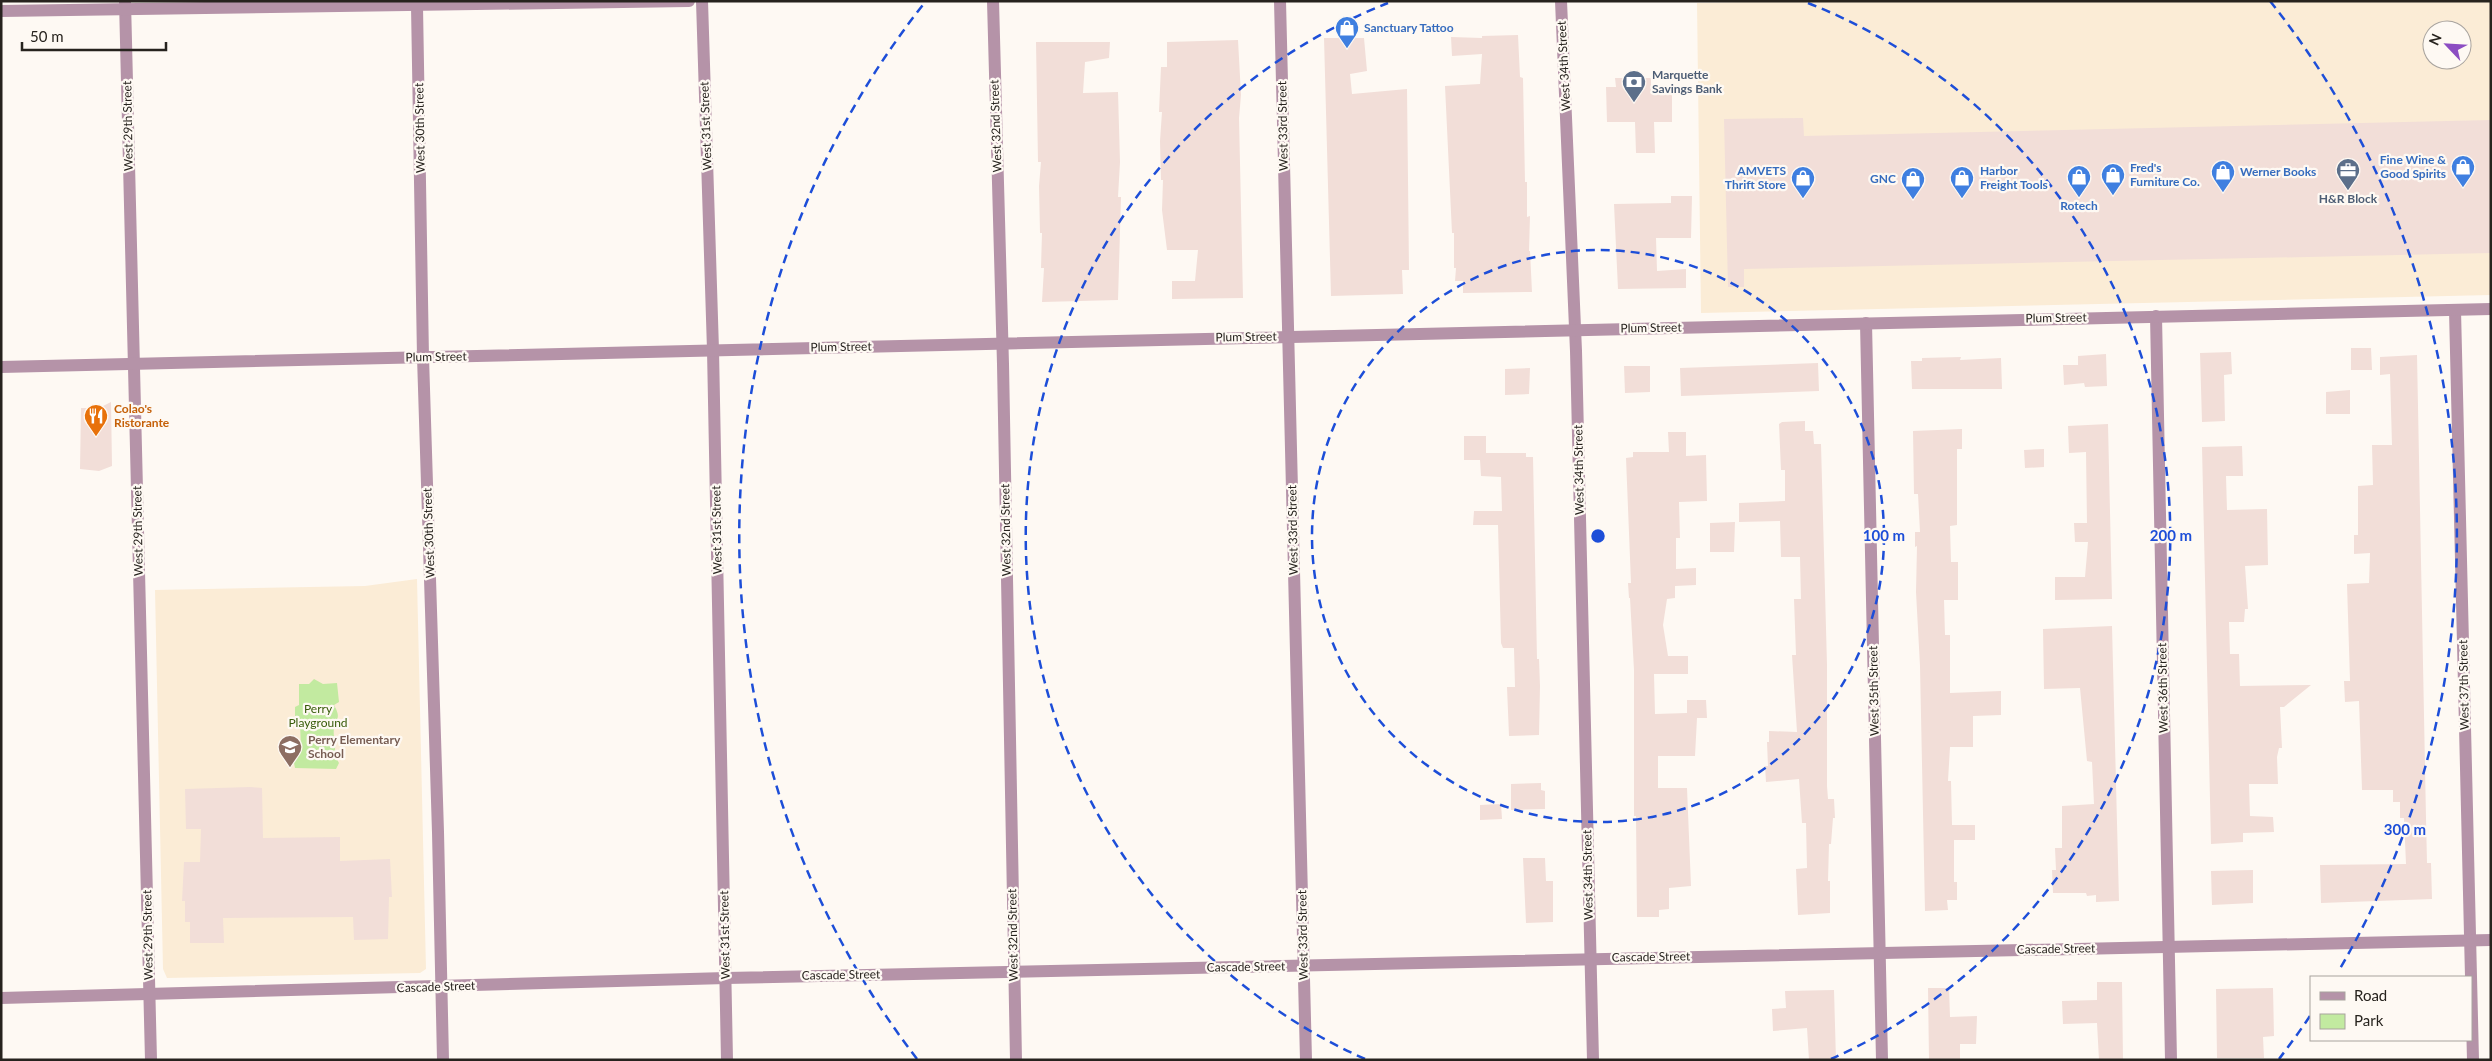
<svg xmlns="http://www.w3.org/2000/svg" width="2492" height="1061" viewBox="0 0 2492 1061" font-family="Lato,sans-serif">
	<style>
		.built { fill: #fbecd6; fill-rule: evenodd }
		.green { fill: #c2eaa0 }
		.building { fill: #f2ded8 }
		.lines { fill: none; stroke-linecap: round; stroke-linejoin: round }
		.minor { stroke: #b593a8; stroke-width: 12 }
		.ring { fill: none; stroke: #1d4ed8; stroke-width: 2.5; stroke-dasharray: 9 6 }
		.labels { text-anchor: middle; stroke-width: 4.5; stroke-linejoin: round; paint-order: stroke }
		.shop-label { font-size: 12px; font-weight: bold; fill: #366cbe; stroke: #fef9f3; text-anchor: start }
		.street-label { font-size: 12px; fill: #27231e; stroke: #fef9f3 }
		.service-label { font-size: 12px; font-weight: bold; fill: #4e5e75; stroke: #fef9f3; text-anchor: start }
		.food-label { font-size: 12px; font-weight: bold; fill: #c56008; stroke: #fef9f3; text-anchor: start }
		.park-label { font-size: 12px; fill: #375b09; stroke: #fef9f3 }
		.education-label { font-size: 12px; font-weight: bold; fill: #785e54; stroke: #fef9f3; text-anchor: start }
		.centre { fill: #1d4ed8; stroke: #fef9f3; stroke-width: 2.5 }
		.ring-label { font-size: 15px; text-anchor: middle; font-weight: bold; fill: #1d4ed8; stroke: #fef9f3; stroke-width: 4.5; stroke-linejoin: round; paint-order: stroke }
	</style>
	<rect width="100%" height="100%" fill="#fef9f3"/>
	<g class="built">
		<path d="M1790,1H2491V295L1701,313L1697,3ZM2432,30H2462V60H2432Z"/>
		<path d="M417,579L426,969L420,973L167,978L163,969L155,590L365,586Z"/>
	</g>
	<path class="green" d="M314,679L323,684L337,683L339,702L334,705C341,718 337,717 334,728C333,735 335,743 335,750H340V755L335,756L339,763L336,769L295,768L293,758L301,751L300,722L295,720V707L299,705V684H309Z"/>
	<g class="building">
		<path d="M1518,35L1520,77L1523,78L1525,182H1527V217L1530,216L1529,251H1530L1532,292L1463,293V281H1455L1456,268H1454V233H1452L1445,86L1480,84L1482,54L1452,56L1451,37L1482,38V36Z"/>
		<path d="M1324,38H1364L1367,71L1350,74L1352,94L1407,89L1409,270H1402L1403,294L1331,296Z"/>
		<path d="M1238,40L1241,95L1239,118L1243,298L1172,299V281H1195L1198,250H1167L1162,210L1163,180H1161L1160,141L1162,112H1159L1161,67H1167V42Z"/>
		<path d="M1036,42H1110L1109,58L1085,62L1083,93L1118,92L1120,162L1118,197H1121L1118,300L1042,302L1044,268H1041L1042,233H1040L1039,186L1041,162H1038Z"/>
		<path d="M1615,78H1651V87H1672V122H1654L1655,153H1636L1635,122H1607L1606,87H1616Z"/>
		<path d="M1803,118L1804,136L2491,120V253L1744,269V287H1728L1724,119Z"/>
		<path d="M1671,196H1692L1691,238H1656L1657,271L1686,269V288L1618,289L1614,204L1671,203Z"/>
		<path d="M2351,348H2371L2372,370H2351Z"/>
		<path d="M2231,352L2232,374L2224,375L2225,421L2202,422L2200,353Z"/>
		<path d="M2106,354L2107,386L2085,387L2084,383L2064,385L2063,365H2078V356Z"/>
		<path d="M2417,355L2426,818L2427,863H2431L2432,899L2321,903L2320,865L2406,864L2404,818H2400V802H2393V790H2362L2359,701L2345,702L2344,681H2350L2347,584L2369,583L2370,553L2354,554V535H2358V486L2373,485L2372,445H2392L2390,374L2380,375V357Z"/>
		<path d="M1961,357L1960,360L2001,358L2002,389H1912L1911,361H1922V358Z"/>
		<path d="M1818,363L1819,391L1681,396L1680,368Z"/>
		<path d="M1624,366H1650V392L1625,393Z"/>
		<path d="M1530,368L1529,394L1505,395V369Z"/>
		<path d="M2350,390V414H2326V392Z"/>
		<path d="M111,402L112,466L99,471L80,469L81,408H99Z"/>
		<path d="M1805,421V431H1813L1814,444H1821L1827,665V786L1828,799H1834L1835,818H1833L1831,844H1829L1828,881H1830V913L1798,915L1796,869L1807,868L1806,823H1802L1799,779L1766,782L1765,766H1768L1767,742H1769V731L1797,732L1792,655H1796L1794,599H1801L1800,557H1781L1780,521L1739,522V503L1785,501V470H1781L1779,424L1782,422Z"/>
		<path d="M2108,424L2112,599L2055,600V577H2085L2088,542H2075L2074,523H2087L2086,452L2069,453L2068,426Z"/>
		<path d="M1962,429V449H1957V525L1950,526L1951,562H1958V600H1944L1945,635H1950V693L2001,691V715L1973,716V747H1950L1948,781H1951L1952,825H1975V840H1954V882H1957V900H1947L1948,910L1925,911L1920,666L1916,592L1917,546L1915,547V532H1920L1918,494H1914L1913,431Z"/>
		<path d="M1668,432H1686V456L1706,455L1707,501L1679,502L1680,538H1676V569L1696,568V585L1675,586V598L1667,599L1663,625L1668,656H1688V674H1654L1655,714L1687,713V700H1706L1707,718H1697L1695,756H1658V788H1687L1691,886L1669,888V909L1659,910V917H1637L1636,816H1634V670L1630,598H1629L1628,583H1631L1626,458L1633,457V452H1669Z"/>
		<path d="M1464,436H1486V453H1526V457H1533L1537,659H1539L1540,686L1539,735L1509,736L1507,687H1515L1514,648H1503L1501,643L1498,525H1473L1474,511H1502L1501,477L1481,476L1480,460H1464Z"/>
		<path d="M2242,446L2243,476H2226L2227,510L2267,509L2268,565L2245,566L2248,609H2245L2244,622H2229L2230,654H2239L2240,686L2311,685L2284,707H2280L2282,748H2279L2277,757L2278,784H2249L2250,816L2273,817L2274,832L2243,833V842L2211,844L2202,447Z"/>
		<path d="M2044,449V467L2025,468L2024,450Z"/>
		<path d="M1735,522L1734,552H1710V523Z"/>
		<path d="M2112,626L2119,901L2096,902V895L2087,896L2086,893H2053L2052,870H2056L2055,848H2062V806L2094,804L2092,762L2087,761L2080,688L2044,689L2043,629Z"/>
		<path d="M1541,783V790L1545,791V809L1511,810V784Z"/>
		<path d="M250,787L262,788L263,838L340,837V861L390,859L392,897H389L388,939L354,940L353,917L223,918L224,943H190V922H185V901H182L184,862H200L201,829H186L185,789Z"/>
		<path d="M1501,804L1502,819L1480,820V805Z"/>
		<path d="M1523,858H1545L1546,881H1553V922L1526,923Z"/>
		<path d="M2253,870V903L2212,905L2211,871Z"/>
		<path d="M2097,982H2122L2123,1060H2099L2097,1023L2063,1024L2062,1001L2097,1000Z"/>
		<path d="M1928,988H1949L1950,1017L1977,1016L1976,1044H1960V1060H1929Z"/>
		<path d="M2273,988L2274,1036L2263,1037L2264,1058H2217L2216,989Z"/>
		<path d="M1834,990L1836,1060H1809L1807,1028L1773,1031L1772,1009L1786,1008L1785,991Z"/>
	</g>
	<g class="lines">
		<g class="minor">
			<path d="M125,1L151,1060"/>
			<path d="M702,1L713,350L727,1060"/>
			<path d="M993,1L1003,364L1016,1060"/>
			<path d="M1280,1L1306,1060"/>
			<path d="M1561,1L1576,351L1593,1060"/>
			<path d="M417,6L423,357L438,832L443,1060"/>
			<path d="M1,11L689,1"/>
			<path d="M2455,310L2473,1060"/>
			<path d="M2156,316L2171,1060"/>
			<path d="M1866,323L1882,1060"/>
			<path d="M1,367L2491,309"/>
			<path d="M1,998L726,978L2491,940"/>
		</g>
	</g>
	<g class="ring">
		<circle cx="1598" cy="536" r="286"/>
		<path d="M1365 1059A573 573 0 0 1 1388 3M1808 3A573 573 0 0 1 1831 1059"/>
		<path d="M2310 1016A859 859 0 0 1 2279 1059M917 1059A859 859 0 0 1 926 1M2270 1A859 859 0 0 1 2338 972"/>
	</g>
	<defs>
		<g id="shop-pin" transform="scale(1.25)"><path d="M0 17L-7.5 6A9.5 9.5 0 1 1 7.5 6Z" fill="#3f7fe0" stroke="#fef9f3"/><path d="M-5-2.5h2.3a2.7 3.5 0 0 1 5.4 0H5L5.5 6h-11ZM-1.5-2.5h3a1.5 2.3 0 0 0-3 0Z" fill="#fff"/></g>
		<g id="bank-pin" transform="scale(1.25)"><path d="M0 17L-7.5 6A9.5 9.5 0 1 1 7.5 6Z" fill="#5c6f8a" stroke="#fef9f3"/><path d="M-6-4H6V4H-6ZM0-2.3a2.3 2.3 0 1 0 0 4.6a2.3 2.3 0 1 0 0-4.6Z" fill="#fff"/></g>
		<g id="office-pin" transform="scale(1.25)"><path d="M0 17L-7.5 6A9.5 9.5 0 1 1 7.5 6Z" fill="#5c6f8a" stroke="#fef9f3"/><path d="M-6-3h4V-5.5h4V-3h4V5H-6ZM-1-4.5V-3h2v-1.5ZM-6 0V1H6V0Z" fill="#fff"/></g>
		<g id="restaurant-pin" transform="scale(1.25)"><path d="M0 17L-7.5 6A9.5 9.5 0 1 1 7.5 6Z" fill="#e8710a" stroke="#fef9f3"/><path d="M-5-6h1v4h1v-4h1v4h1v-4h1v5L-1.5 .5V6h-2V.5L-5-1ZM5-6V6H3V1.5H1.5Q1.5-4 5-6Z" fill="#fff"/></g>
		<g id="school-pin" transform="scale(1.25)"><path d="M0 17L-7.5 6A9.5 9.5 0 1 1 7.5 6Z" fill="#8d6e63" stroke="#fef9f3"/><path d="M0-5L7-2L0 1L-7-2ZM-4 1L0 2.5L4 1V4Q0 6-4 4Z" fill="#fff"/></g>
	</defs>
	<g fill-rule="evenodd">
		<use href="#shop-pin" x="1347" y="28"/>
		<use href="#bank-pin" x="1634" y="82"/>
		<use href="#shop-pin" x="2463" y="167"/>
		<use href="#office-pin" x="2348" y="170"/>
		<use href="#shop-pin" x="2223" y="172"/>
		<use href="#shop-pin" x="2113" y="175"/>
		<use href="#shop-pin" x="2079" y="177"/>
		<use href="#shop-pin" x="1803" y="178"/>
		<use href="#shop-pin" x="1962" y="178"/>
		<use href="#shop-pin" x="1913" y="179"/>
		<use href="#restaurant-pin" x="96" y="416"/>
		<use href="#school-pin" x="290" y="747"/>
	</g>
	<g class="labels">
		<g class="shop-label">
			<text x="1364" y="32">Sanctuary Tattoo</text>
			<text x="2446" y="164" text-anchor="end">Fine Wine &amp;<tspan x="2446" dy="14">Good Spirits</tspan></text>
			<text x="2130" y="172">Fred's<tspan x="2130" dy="14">Furniture Co.</tspan></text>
			<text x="1786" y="175" text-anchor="end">AMVETS<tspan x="1786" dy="14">Thrift Store</tspan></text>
			<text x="1980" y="175">Harbor<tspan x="1980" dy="14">Freight Tools</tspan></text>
			<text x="2240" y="176">Werner Books</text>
			<text x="1896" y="183" text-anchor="end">GNC</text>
			<text x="2079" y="210" text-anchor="middle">Rotech</text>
		</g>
		<g class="street-label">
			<text transform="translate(1564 66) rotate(-93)" y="4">West 34th Street</text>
			<text transform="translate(128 126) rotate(-91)" y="4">West 29th Street</text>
			<text transform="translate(706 126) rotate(-92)" y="4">West 31st Street</text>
			<text transform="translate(996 126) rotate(-92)" y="4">West 32nd Street</text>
			<text transform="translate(1283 126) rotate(-91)" y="4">West 33rd Street</text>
			<text transform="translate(420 128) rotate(-91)" y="4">West 30th Street</text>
			<text transform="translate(2056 318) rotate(-1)" y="4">Plum Street</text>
			<text transform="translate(1651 328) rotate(-1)" y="4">Plum Street</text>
			<text transform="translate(1246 337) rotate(-1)" y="4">Plum Street</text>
			<text transform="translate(841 347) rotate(-1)" y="4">Plum Street</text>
			<text transform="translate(436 357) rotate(-1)" y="4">Plum Street</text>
			<text transform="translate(1579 470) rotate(-91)" y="4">West 34th Street</text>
			<text transform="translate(717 530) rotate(-91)" y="4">West 31st Street</text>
			<text transform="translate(1006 530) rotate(-91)" y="4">West 32nd Street</text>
			<text transform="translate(1293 530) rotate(-91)" y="4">West 33rd Street</text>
			<text transform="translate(138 531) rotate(-91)" y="4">West 29th Street</text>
			<text transform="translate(429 533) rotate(-92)" y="4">West 30th Street</text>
			<text transform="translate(2464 685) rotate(-91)" y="4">West 37th Street</text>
			<text transform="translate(2163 688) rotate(-91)" y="4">West 36th Street</text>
			<text transform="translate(1874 691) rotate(-91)" y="4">West 35th Street</text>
			<text transform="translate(1588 875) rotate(-91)" y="4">West 34th Street</text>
			<text transform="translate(148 935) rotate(-91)" y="4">West 29th Street</text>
			<text transform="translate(725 935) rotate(-91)" y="4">West 31st Street</text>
			<text transform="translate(1013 935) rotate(-91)" y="4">West 32nd Street</text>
			<text transform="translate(1303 935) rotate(-91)" y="4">West 33rd Street</text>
			<text transform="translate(2056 949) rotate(-1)" y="4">Cascade Street</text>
			<text transform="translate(1651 957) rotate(-1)" y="4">Cascade Street</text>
			<text transform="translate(1246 967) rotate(-1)" y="4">Cascade Street</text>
			<text transform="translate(841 975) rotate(-1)" y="4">Cascade Street</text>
			<text transform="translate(436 987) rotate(-2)" y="4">Cascade Street</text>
		</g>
		<g class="service-label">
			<text x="1652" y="79">Marquette<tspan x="1652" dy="14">Savings Bank</tspan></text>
			<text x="2348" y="203" text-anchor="middle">H&amp;R Block</text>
		</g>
		<g class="food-label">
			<text x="114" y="413">Colao's<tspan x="114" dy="14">Ristorante</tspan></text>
		</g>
		<g class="park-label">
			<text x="318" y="713">Perry<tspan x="318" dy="14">Playground</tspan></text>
		</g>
		<g class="education-label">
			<text x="308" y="744">Perry Elementary<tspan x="308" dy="14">School</tspan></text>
		</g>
	</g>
	<circle cx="1598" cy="536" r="8" class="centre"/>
	<g class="ring-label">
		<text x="1884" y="541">100 m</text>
		<text x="2171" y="541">200 m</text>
		<text x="2405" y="835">300 m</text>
	</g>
	<rect width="2492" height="1061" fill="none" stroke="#27231e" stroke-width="5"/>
	<rect x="2310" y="976" width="162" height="65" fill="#fef9f3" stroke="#a8a39e"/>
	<rect x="2320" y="992" width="25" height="8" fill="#b593a8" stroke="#a8a39e"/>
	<text x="2354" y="1001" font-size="15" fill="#27231e">Road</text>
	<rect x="2320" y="1014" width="25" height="15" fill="#c2eaa0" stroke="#a8a39e"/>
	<text x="2354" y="1026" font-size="15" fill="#27231e">Park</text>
	<g transform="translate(2447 45) rotate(295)"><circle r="24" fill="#fef9f3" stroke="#a8a39e"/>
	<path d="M0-4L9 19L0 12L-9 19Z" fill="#8c4dc2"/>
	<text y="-8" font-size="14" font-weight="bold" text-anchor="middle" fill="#27231e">N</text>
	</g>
	<path d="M22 42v8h144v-8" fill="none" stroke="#27231e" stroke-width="2.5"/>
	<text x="30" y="42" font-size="15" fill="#27231e" stroke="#fef9f3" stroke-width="4" paint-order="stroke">50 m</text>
</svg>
